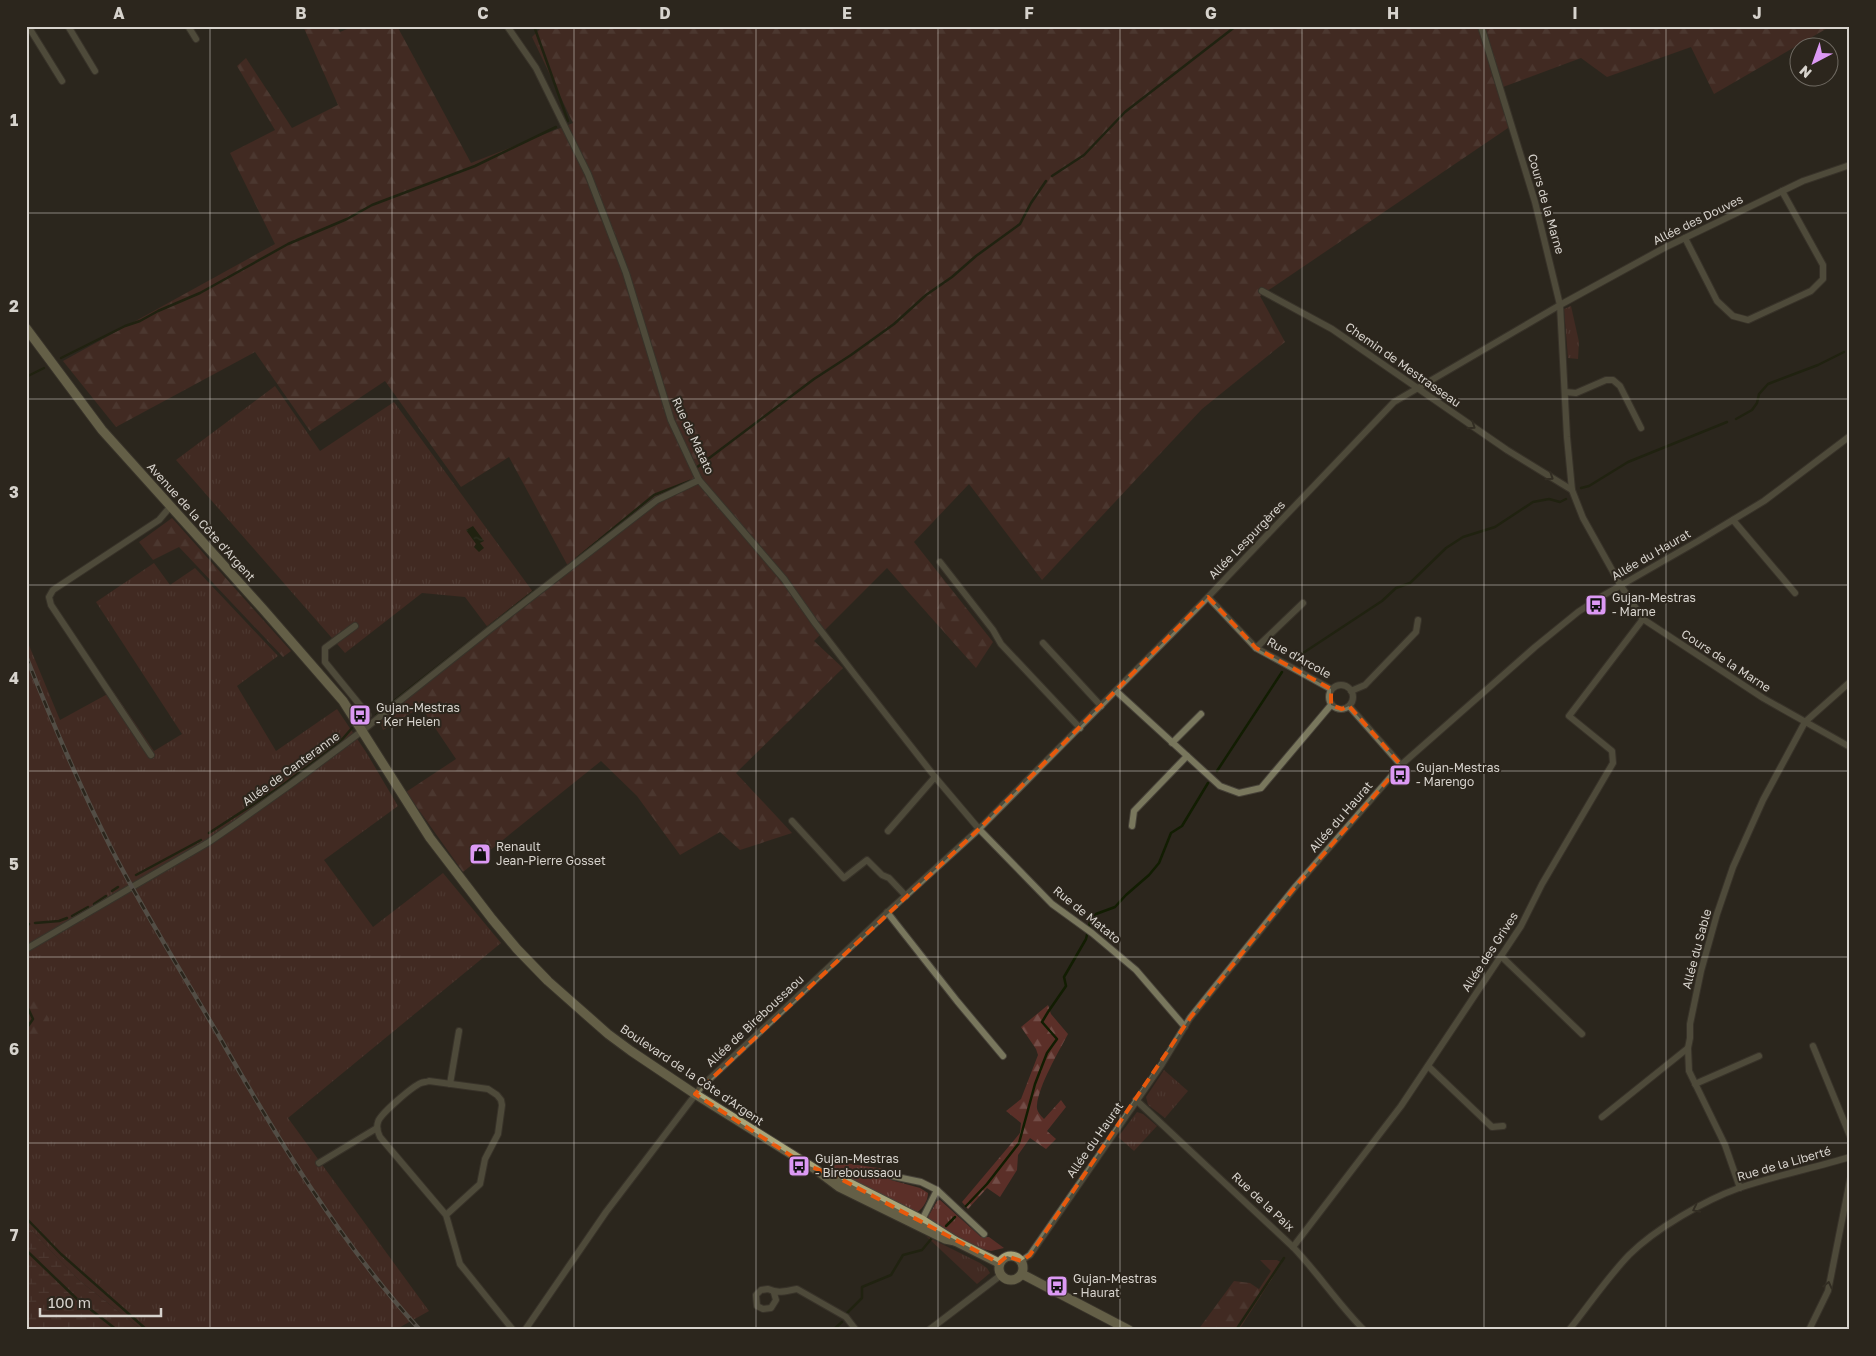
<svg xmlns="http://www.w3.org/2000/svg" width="1876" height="1356" viewBox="0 0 1876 1356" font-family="'Golos Text',sans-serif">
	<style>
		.grass { fill: url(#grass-tufts) }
		.forest { fill: url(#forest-firs) }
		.wetland { fill: url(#wetland-marsh) }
		.water { fill: url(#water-ripples) }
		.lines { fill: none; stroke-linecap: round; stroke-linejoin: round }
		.stream { stroke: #121d02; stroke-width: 2.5 }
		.minor-casing { stroke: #474239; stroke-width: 8 }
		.secondary-casing { stroke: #474239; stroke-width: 11 }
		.minor { stroke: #79775d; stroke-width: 6 }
		.secondary { stroke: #a8a57a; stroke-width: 9 }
		.rail-casing { stroke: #827d76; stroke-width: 4.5 }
		.rail { stroke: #2c261d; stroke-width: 2.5; stroke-dasharray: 8; stroke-linecap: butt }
		.oneway { stroke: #3b362a }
		.marked { fill: none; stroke: #e8590c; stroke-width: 4; stroke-dasharray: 10 6; stroke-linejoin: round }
		.grid { fill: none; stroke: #d7d3cd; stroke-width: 1; stroke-opacity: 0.55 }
		.labels { text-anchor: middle; stroke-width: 4; stroke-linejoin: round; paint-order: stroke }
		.street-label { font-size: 12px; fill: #d7d3cd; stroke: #2c261d }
		.poi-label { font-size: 12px; fill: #d7d3cd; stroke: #2c261d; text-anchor: start }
		.neatline { fill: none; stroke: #d7d3cd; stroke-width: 2 }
		.grid-label { font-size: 16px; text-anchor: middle; font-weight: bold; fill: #d7d3cd }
	</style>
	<defs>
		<pattern id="grass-tufts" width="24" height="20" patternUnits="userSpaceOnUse" patternTransform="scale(1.25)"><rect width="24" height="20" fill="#5b2f28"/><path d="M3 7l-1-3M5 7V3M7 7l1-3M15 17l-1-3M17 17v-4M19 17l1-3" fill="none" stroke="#724c46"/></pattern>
		<pattern id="forest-firs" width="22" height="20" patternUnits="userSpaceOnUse" patternTransform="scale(1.25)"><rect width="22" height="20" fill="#5b2f28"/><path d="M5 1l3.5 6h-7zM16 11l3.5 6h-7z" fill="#724c46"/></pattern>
		<pattern id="wetland-marsh" width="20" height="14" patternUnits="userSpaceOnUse" patternTransform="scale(1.25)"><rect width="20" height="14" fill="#5b2f28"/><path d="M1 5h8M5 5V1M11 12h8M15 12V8" fill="none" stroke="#724c46"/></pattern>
		<pattern id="water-ripples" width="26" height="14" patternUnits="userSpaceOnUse" patternTransform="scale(1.25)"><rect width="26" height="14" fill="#121d02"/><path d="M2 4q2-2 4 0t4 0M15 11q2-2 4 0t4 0" fill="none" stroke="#343d26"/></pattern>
	</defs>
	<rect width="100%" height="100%" fill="#2c261d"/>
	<g class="grass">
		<path d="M1571,306L1579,342L1578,359L1568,358L1564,309Z"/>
		<path d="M275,386L320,451L394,402L544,607L498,641L465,597L422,593L345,653L176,460Z"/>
		<path d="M154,563L170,585L195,568L278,656L237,686L276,751L337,709L366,752L398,806L324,860L373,927L443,873L501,943L288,1118L429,1311L395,1330H142L80,1281L26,1225V638L60,720L113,691L154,751L182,734L96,602Z"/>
		<path d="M1164,1070L1188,1091L1165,1118L1148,1105L1146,1097Z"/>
		<path d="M1137,1112L1143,1114L1157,1126L1134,1151L1118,1137Z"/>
		<path d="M831,1161L892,1170L891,1180L920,1188L928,1193C928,1202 921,1211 914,1214L830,1171Z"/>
		<path d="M940,1200L981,1237H989L1004,1248L991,1251L975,1247L930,1221L928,1217L937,1201Z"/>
		<path d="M926,1236L980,1263L987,1268L990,1273L977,1284Z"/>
	</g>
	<g class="forest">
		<path d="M303,26H337L340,32L354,26H397L471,163L573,123L532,37L543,26H1831L1714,94L1691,47L1607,77L1581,58L1503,87L1508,128L1260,296L1285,342L1202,409L1042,580L969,484L914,542L993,642L976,668L887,568L814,641L843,668L736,773L792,833L740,850L720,832L680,855L637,796L601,761L463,872L406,792L456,759L421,707L383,730L379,720L569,568L509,457L461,487L385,381L310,431L255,352L116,427L63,361L275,244L230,153L275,130L237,66L246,58L292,128L338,105Z"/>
		<path d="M172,518L291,651L283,657L179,547L153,560L139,542Z"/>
		<path d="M26,977L49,1019L45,1029L26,1053Z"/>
		<path d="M1048,1005L1051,1014L1068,1034C1058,1053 1039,1085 1037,1105C1036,1111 1040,1115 1044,1119L1061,1100L1066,1107L1047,1131L1056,1139L1046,1149L1030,1138L1018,1155L1017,1170L1000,1197L987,1188L968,1209L962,1202L1020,1133L1021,1123L1006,1111L1021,1099L1038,1055L1036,1049L1021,1027Z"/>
		<path d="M1260,1260H1277L1282,1263L1239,1330H1198L1234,1281L1250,1283L1259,1289L1271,1271Z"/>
	</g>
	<path class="wetland" d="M26,1225L80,1281L142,1330H26Z"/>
	<path class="water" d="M473,526L484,541L480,543L484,548L479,552L474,547L476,544L466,530Z"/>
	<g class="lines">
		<g class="stream">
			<path d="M534,26L568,121"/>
			<path d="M1052,176L1084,155L1125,112L1236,26"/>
			<path d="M61,358L125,326L140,321L158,311L200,293L288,244L347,219L372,205L475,166L556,127"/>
			<path d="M26,377L44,368"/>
			<path d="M1736,419L1752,410L1757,403L1759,394L1768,384L1818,365L1844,352"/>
			<path d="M696,468L814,379L851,355L894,324L926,295L952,277L976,256L1020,224L1031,203L1046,181"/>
			<path d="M1581,488L1589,486L1628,462L1727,422"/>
			<path d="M576,559L654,495L690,481"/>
			<path d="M1297,657L1382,601L1396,588L1410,583L1446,548L1463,537L1495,527L1533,502L1549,499L1560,502L1566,499"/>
			<path d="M376,715L534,591"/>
			<path d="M1217,771L1282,672"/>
			<path d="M209,833L280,787L339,743L352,728"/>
			<path d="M136,875L201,840"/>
			<path d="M112,891L118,887"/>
			<path d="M94,904L106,896"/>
			<path d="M72,916L88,907"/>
			<path d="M35,923L59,921L67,918"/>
			<path d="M26,927L29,924"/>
			<path d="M26,1004L33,1019L26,1029"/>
			<path d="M966,1206L987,1184L1019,1143L1035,1084L1047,1053L1057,1039L1042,1022L1048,1012L1066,986L1064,977L1086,939L1090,922L1096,914L1115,907L1126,895L1149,875L1159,863L1171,833L1182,826L1208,783"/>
			<path d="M26,1218L61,1254L147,1330"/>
			<path d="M946,1226L955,1217"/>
			<path d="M26,1250L77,1299L117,1330"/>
			<path d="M847,1313L862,1298V1287L891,1275L903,1255L922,1250L932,1238"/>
			<path d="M833,1330L842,1322"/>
			<path d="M1236,1330L1284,1258"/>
		</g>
		<g class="minor-casing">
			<g id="minor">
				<path d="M28,26L62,81"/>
				<path d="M68,26L95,71"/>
				<path d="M188,26L196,39"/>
				<path d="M507,26L536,68L588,174L626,273L671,420L699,480L784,579L815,623L855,675L935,777L979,829L1052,904L1092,933L1136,970L1185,1027"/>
				<path d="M1481,26L1535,202L1560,305L1567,437L1572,490L1583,518L1621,586L1643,619L1763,698L1850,747"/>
				<path d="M1685,238L1717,301L1733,316L1748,320L1811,291L1823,279V265L1782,191"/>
				<path d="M1262,291L1332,329L1507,450L1572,490"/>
				<path d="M1565,392L1576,393L1606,380H1613L1620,386L1641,428"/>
				<path d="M1733,520L1795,593"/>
				<path d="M940,562L993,630L1001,644L1080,728"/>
				<path d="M1208,597L1256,648L1331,689"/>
				<path d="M355,626L325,648V662L368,715"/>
				<path d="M1043,643L1101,706"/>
				<path d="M1256,648L1303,603"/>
				<circle cx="1341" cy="697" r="12"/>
				<path d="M1116,691L1220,786L1239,793L1261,788L1331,705"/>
				<path d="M1351,691L1365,685L1416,632L1418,620"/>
				<path d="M1349,706L1401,765"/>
				<path d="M1172,743L1201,714"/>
				<path d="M151,755L51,605L49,597L53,590L159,520L170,507"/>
				<path d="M792,821L844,878L867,860L882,875L889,878L906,896"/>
				<path d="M1132,826L1134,811L1187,756"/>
				<path d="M888,831L935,777"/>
				<path d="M887,912L957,1001L1003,1056"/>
				<path d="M26,949L209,842L238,822L294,782L362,731L489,630L657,500L699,480"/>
				<path d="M1501,956L1582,1034"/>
				<path d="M1813,1046L1850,1136"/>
				<path d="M1428,1066L1492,1127L1503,1126"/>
				<path d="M450,1084L459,1031"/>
				<path d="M1695,1084L1759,1056"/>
				<path d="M1136,1100L1293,1247C1318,1273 1338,1304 1364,1330"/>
				<path d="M1602,1117L1688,1048"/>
				<path d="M319,1163L377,1128"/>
				<path d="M892,1176L921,1182L937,1190L984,1234"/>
				<path d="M1740,1188L1725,1145L1689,1071L1688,1048L1690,1038V1024L1701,971L1717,914L1733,867L1763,800L1805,722L1850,682"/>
				<path d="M446,1215L480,1184L485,1159L498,1134L502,1105L501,1100L497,1095L488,1089L429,1081C428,1082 423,1082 421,1083C413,1086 380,1114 378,1122C376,1128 378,1133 380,1137L446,1215L460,1264L513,1330"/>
				<path d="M922,1220L937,1190"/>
				<path d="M1293,1247L1401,1106L1521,926L1542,884L1613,763L1612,751L1569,716L1643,619"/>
				<path d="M1021,1261L1030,1255L1162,1064L1190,1018L1296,886L1401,765L1535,647L1578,612L1604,595L1698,541L1764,501L1850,436"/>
				<path d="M774,1293L776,1300L771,1308L763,1309L757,1306L756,1295L761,1290L768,1289C779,1294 785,1291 797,1289L846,1317L856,1330"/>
				<path d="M525,1330L606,1212L702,1086L891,909L979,829L1208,597L1394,402L1560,305L1664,248L1803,181L1850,165"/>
				<path d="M929,1330L1001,1275"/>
				<path d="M1569,1330C1589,1305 1607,1278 1629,1255C1655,1229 1705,1200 1739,1188C1775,1176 1813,1168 1850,1157"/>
				<path d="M1809,1330L1828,1291L1850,1180"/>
			</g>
		</g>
		<g class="secondary-casing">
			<g id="secondary">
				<path d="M26,328L102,430L263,609L343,701L430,838L492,919L517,949L548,981L608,1034L631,1051L695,1094L815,1169L839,1187L945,1239L955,1241"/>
				<path d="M825,1173L837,1177L922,1220L955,1241L999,1263"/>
				<circle cx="1011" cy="1268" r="12"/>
				<path d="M1022,1274L1129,1330"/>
			</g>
		</g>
		<use href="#minor" class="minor"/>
		<use href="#secondary" class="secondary"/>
		<g class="rail-casing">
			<path id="rail" d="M26,656C52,722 80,787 112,850C144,912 181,971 216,1031C276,1136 338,1240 420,1330"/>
		</g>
		<use href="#rail" class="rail"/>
	</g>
	<defs><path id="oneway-chevron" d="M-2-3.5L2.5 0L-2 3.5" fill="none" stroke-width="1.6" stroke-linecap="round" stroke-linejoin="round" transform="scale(1.25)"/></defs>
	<g class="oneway">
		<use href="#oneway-chevron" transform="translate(1472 426) rotate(34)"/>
		<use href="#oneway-chevron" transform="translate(1550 477) rotate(33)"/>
		<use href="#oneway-chevron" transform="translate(1696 1209) rotate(154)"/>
		<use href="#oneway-chevron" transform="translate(1828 1285) rotate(-77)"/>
	</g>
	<path d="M0 0H1876V1356H0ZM1208,597L1256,648L1331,689V705L1342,709L1349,706L1401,765L1296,886L1190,1018L1030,1255L1021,1261L1007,1256L999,1263L837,1177L804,1164L695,1094L979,829Z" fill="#2c261d" fill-opacity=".55" fill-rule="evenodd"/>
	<path class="marked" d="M1208,597L1256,648L1331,689V705L1342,709L1349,706L1401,765L1296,886L1190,1018L1030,1255L1021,1261L1007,1256L999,1263L837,1177L804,1164L695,1094L979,829Z"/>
	<path class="grid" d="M210,26V1330M392,26V1330M574,26V1330M756,26V1330M938,26V1330M1120,26V1330M1302,26V1330M1484,26V1330M1666,26V1330M26,213H1850M26,399H1850M26,585H1850M26,771H1850M26,957H1850M26,1143H1850"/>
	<defs>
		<g id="bus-square" transform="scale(1.125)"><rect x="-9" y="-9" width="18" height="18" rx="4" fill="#dc99f4" stroke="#2c261d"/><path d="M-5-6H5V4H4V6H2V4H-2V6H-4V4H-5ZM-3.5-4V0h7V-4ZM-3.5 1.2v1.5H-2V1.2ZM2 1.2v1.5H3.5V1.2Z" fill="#111"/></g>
		<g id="shop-square" transform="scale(1.125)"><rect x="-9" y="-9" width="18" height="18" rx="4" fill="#dc99f4" stroke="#2c261d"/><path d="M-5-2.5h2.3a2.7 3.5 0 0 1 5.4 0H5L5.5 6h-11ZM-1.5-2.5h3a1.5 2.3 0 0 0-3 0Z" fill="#111"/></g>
	</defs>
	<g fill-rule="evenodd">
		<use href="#bus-square" x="1596" y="605"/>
		<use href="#bus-square" x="360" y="715"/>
		<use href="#bus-square" x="1400" y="775"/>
		<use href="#shop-square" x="480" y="854"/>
		<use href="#bus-square" x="799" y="1166"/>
		<use href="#bus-square" x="1057" y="1286"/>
	</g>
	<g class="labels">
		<g class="street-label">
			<text transform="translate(1546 204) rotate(74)" y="4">Cours de la Marne</text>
			<text transform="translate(1698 220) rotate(-26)" y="4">Allée des Douves</text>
			<text transform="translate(1403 365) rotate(35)" y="4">Chemin de Mestrasseau</text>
			<text transform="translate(693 436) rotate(65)" y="4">Rue de Matato</text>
			<text transform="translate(201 522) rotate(48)" y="4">Avenue de la Côte d'Argent</text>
			<text transform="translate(1247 540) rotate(-46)" y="4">Allée Lespurgères</text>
			<text transform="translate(1651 555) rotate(-30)" y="4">Allée du Haurat</text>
			<text transform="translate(1299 658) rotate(29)" y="4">Rue d'Arcole</text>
			<text transform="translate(1726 661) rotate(33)" y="4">Cours de la Marne</text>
			<text transform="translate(291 769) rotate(-36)" y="4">Allée de Canteranne</text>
			<text transform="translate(1341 817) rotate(-49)" y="4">Allée du Haurat</text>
			<text transform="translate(1087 915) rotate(39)" y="4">Rue de Matato</text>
			<text transform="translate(1697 949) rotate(-75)" y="4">Allée du Sable</text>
			<text transform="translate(1490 952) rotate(-57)" y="4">Allée des Grives</text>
			<text transform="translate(755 1021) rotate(-43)" y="4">Allée de Bireboussaou</text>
			<text transform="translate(692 1075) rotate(34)" y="4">Boulevard de la Côte d'Argent</text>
			<text transform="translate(1095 1140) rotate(-55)" y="4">Allée du Haurat</text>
			<text transform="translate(1784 1164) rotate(-16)" y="4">Rue de la Liberté</text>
			<text transform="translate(1263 1202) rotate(43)" y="4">Rue de la Paix</text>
		</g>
		<g class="poi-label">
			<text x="1612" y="602">Gujan-Mestras<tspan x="1612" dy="14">- Marne</tspan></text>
			<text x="376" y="712">Gujan-Mestras<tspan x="376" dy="14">- Ker Helen</tspan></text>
			<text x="1416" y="772">Gujan-Mestras<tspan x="1416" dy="14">- Marengo</tspan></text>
			<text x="496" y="851">Renault<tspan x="496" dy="14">Jean-Pierre Gosset</tspan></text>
			<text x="815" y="1163">Gujan-Mestras<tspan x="815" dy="14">- Bireboussaou</tspan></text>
			<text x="1073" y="1283">Gujan-Mestras<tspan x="1073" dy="14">- Haurat</tspan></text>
		</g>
	</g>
	<rect width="1876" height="1356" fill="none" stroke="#2c261d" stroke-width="55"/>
	<g transform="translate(1814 62) rotate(221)"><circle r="24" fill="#2c261d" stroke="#706b63"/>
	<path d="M0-4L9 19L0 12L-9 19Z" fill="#dc99f4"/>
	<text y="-8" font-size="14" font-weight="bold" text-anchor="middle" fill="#d7d3cd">N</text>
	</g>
	<path d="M40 1308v8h121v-8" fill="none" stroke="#d7d3cd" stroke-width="2.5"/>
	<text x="48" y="1308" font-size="15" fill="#d7d3cd" stroke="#2c261d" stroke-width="4" paint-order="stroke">100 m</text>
	<rect x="28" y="28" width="1820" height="1300" class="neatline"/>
	<g class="grid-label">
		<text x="119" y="19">A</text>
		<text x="301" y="19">B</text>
		<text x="483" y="19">C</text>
		<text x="665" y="19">D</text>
		<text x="847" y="19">E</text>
		<text x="1029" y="19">F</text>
		<text x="1211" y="19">G</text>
		<text x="1393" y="19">H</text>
		<text x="1575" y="19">I</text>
		<text x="1757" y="19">J</text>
		<text x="14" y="126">1</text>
		<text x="14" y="312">2</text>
		<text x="14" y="498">3</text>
		<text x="14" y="684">4</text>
		<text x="14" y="870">5</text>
		<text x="14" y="1055">6</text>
		<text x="14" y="1241">7</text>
	</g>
</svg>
